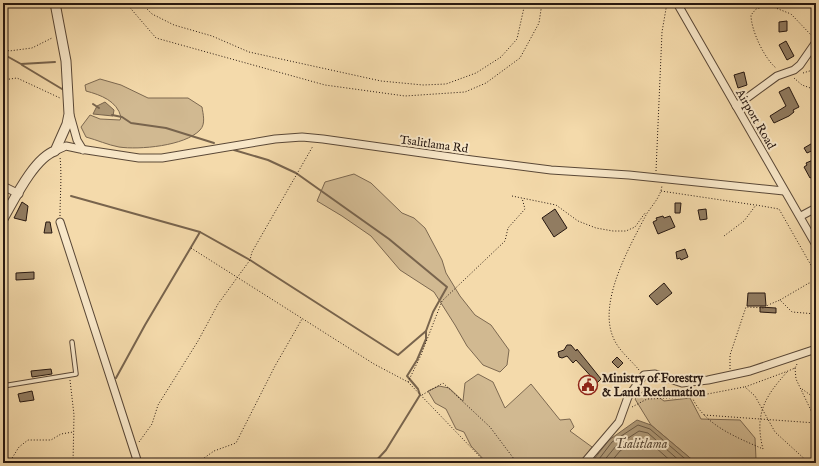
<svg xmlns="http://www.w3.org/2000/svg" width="819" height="466" viewBox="0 0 819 466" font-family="'IM FELL English',serif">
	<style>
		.green { fill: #d1b991; stroke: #7c6850 }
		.water { fill: #ae9876; stroke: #78644d }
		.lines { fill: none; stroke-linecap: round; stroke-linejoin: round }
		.shore { stroke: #6a5843; stroke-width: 1 }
		.stream { stroke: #78644d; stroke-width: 2 }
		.building { fill: #917c61; stroke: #261710 }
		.service-casing { stroke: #5a4837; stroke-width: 5.5 }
		.minor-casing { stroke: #5a4837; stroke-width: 9 }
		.tertiary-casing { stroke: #5a4837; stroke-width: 11 }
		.path { stroke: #261710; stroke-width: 1; stroke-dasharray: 1 2; stroke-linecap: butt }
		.service { stroke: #f8e7c8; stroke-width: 3.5 }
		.minor { stroke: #f8e7c8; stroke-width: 7 }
		.tertiary { stroke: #f8e7c8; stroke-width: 9 }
		.labels { text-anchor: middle; stroke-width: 4; stroke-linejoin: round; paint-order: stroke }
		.street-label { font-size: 12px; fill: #261710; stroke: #f8e7c8 }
		.poi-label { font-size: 12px; font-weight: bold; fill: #261710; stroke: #f8e7c8; text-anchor: start }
		.water-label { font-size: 13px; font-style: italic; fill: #5c4b39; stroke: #f8e7c8 }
	</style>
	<rect width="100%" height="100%" fill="#f4daab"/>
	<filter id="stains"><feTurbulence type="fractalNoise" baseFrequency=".005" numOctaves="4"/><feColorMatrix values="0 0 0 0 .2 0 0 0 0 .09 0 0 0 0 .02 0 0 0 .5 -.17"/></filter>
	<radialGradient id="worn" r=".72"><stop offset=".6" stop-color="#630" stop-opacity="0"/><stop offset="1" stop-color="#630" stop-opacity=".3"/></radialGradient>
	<g class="green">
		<path d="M100,79L121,85L148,98H188L202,107C203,114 206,124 200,130C185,146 139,150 119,147C108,145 97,140 86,137L81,127L90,115L100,119L120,120L121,117C117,101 101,95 86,91L85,85Z"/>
		<path d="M354,174L371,183L402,213L414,218L425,228L442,260L446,273L460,296L475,315L491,325L509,350L507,365L500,372L483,365L467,346L455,325L434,292L400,270L371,236L342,216L317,201L325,182Z"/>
		<path d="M478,374L493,382L505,408L531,384L560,420L570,419L574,427L570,431L592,447L580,463H487L471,446L464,432L456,429L446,409L435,403L428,391L439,386L449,388L463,401L465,383Z"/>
		<path d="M646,388L664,401L690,398L701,419L740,420L755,438L756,459L761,463H696L651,425L635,399Z"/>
	</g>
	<g class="water">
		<path d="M105,102L114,110L113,116L93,114L97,106Z"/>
		<path d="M637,420L651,425L696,463H591L609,440Z"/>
	</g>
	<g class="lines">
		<g class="shore">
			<path d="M596,463L612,442L638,425L650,429L690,463"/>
			<path d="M602,463L616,446L639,431L648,433L682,463"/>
			<path d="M610,463L620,451L640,437L655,447L673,463"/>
		</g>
		<g class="stream">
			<path d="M3,54L21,64L55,62"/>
			<path d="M22,65L62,89"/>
			<path d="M93,104L99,108"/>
			<path d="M112,115L122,117L131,123L166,128L214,143"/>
			<path d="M234,150L268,160L296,173L389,239L447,287L433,312L426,331V339L417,360L407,376L418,389L420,395L386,450L374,463"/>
			<path d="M71,196L200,232L250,260L398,355L426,331"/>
			<path d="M116,378L145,325L200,232"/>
		</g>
	</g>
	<g class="building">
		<path d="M787,21V31L779,32V22Z"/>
		<path d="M786,41L794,56L787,60L779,45Z"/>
		<path d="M744,72L747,85L738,88L734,75Z"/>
		<path d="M789,87L799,107L793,110L794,112L789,116L774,123L770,116L786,106L779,92Z"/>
		<path d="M816,141V149L807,153L804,148Z"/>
		<path d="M813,160L816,165V175L810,178L804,167L807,165L806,163Z"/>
		<path d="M22,202L28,206L26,221L14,218Z"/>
		<path d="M675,203H681L680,213H675Z"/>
		<path d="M555,209L567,228L554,237L542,218Z"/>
		<path d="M706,209L707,219L700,220L698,210Z"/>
		<path d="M663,216L664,218L670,216L675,227L658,234L653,222L657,220L656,218Z"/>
		<path d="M46,222H50L52,233H44Z"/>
		<path d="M685,249L688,257L681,260L680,258L677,259L676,252Z"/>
		<path d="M34,272V279L16,280V273Z"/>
		<path d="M664,283L672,293L657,305L649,296Z"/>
		<path d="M748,293H765L766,306H747Z"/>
		<path d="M760,307L776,308V313L760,312Z"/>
		<path d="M567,345H571L576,351L577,349L601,379L597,383L576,360L573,363L567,356L562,358L559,357L558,352L564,350Z"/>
		<path d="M617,357L623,363L618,368L612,362Z"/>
		<path d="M51,369L52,374L32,377L31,371Z"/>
		<path d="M32,391L34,400L20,402L18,394Z"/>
	</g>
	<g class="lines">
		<g class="service-casing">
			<path id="service" d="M3,386L76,374L72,342"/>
		</g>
		<g class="minor-casing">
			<g id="minor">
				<path d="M677,3L816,245"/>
				<path d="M736,106L777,76L794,70L800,65L816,42"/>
				<path d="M70,115L77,140L83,150"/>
				<path d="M55,151L66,146L80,149L139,158H162L275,139L302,137L323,139L472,160L551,170L629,175L784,191"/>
				<path d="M3,186L19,194"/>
				<path d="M801,216L816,208"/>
				<path d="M60,222L138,463"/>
				<path d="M584,463L619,422L628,397L644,375L655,374L682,383L708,380L750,371L816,349"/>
			</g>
		</g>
		<g class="tertiary-casing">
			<path id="tertiary" d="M3,219C14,200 34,158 55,151L67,124L69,114L66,61L55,3"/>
		</g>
		<g class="path">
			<path d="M126,3L156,38L325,85L405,96L465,92L486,83L520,58L539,23L542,3"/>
			<path d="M141,3L152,14L174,25L212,36L249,52L381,81L423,85L446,84L476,73L501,57L517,39L525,3"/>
			<path d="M763,3L791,14L812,36"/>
			<path d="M771,5L756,9L751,15C751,30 764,58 776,68"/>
			<path d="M3,47L9,51L32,48L52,38"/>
			<path d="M803,73L816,69"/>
			<path d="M794,78L802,85L816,90"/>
			<path d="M3,80L17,78L60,98"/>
			<path d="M656,171L662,32L667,3"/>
			<path d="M661,191L755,205"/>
			<path d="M512,196L556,205L578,221L596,228L613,231H626L635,227L645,213L646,214"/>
			<path d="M60,216C60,196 62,177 60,157"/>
			<path d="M724,236L744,221L756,205L779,209L816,274"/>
			<path d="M191,248L374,364L408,382L486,463"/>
			<path d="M780,300L809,283H816"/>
			<path d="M797,364L795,368L788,371L745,387L755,396L775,432L809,463"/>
			<path d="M795,368L796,379L816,421"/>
			<path d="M730,369V355L746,307L765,308L768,305L780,300L792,312L816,314"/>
			<path d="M639,370C630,359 618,350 613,337C598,301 630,246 646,215C652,205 661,197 662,185"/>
			<path d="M70,380L74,415L73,463"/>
			<path d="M408,382L421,355L442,301L505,241L508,228L525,209L522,198"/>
			<path d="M802,389L816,399"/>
			<path d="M422,395L443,383L490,427L517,463"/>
			<path d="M692,397C704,425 736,437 763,449C754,414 765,396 788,371"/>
			<path d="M632,407L647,399L692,397L744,387"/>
			<path d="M704,415L816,423"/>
			<path d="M139,442L152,424L158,405L198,341L218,304L250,260L252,252L313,146"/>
			<path d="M9,463L19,447L28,440H51L61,434L73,432"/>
			<path d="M197,463L214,451L236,443L275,366L302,319"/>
		</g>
		<use href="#service" class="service"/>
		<use href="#minor" class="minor"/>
		<use href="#tertiary" class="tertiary"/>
	</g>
	<defs>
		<g id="civic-ring" transform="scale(1)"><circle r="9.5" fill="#f8e7c8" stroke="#8f2418" stroke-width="1.5"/><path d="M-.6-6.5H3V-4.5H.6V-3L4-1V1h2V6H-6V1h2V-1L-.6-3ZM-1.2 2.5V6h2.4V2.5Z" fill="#8f2418"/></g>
	</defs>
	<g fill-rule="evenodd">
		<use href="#civic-ring" x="588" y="385"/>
	</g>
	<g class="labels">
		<g class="street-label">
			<text transform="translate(756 119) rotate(60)" y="4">Airport Road</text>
			<text transform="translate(434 144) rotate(8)" y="4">Tsalitlama Rd</text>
		</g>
		<g class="poi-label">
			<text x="602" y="382">Ministry of Forestry<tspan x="602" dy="14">&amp; Land Reclamation</tspan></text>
		</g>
		<g class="water-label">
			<text x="641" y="448">Tsalitlama</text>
		</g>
	</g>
	<rect width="819" height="466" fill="none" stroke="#f4daab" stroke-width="16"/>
	<rect x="4" y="4" width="811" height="458" fill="none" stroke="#261710" stroke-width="2"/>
	<rect x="8" y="8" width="803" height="450" fill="none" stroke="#261710"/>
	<rect width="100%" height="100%" filter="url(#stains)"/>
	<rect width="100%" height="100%" fill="url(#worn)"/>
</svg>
